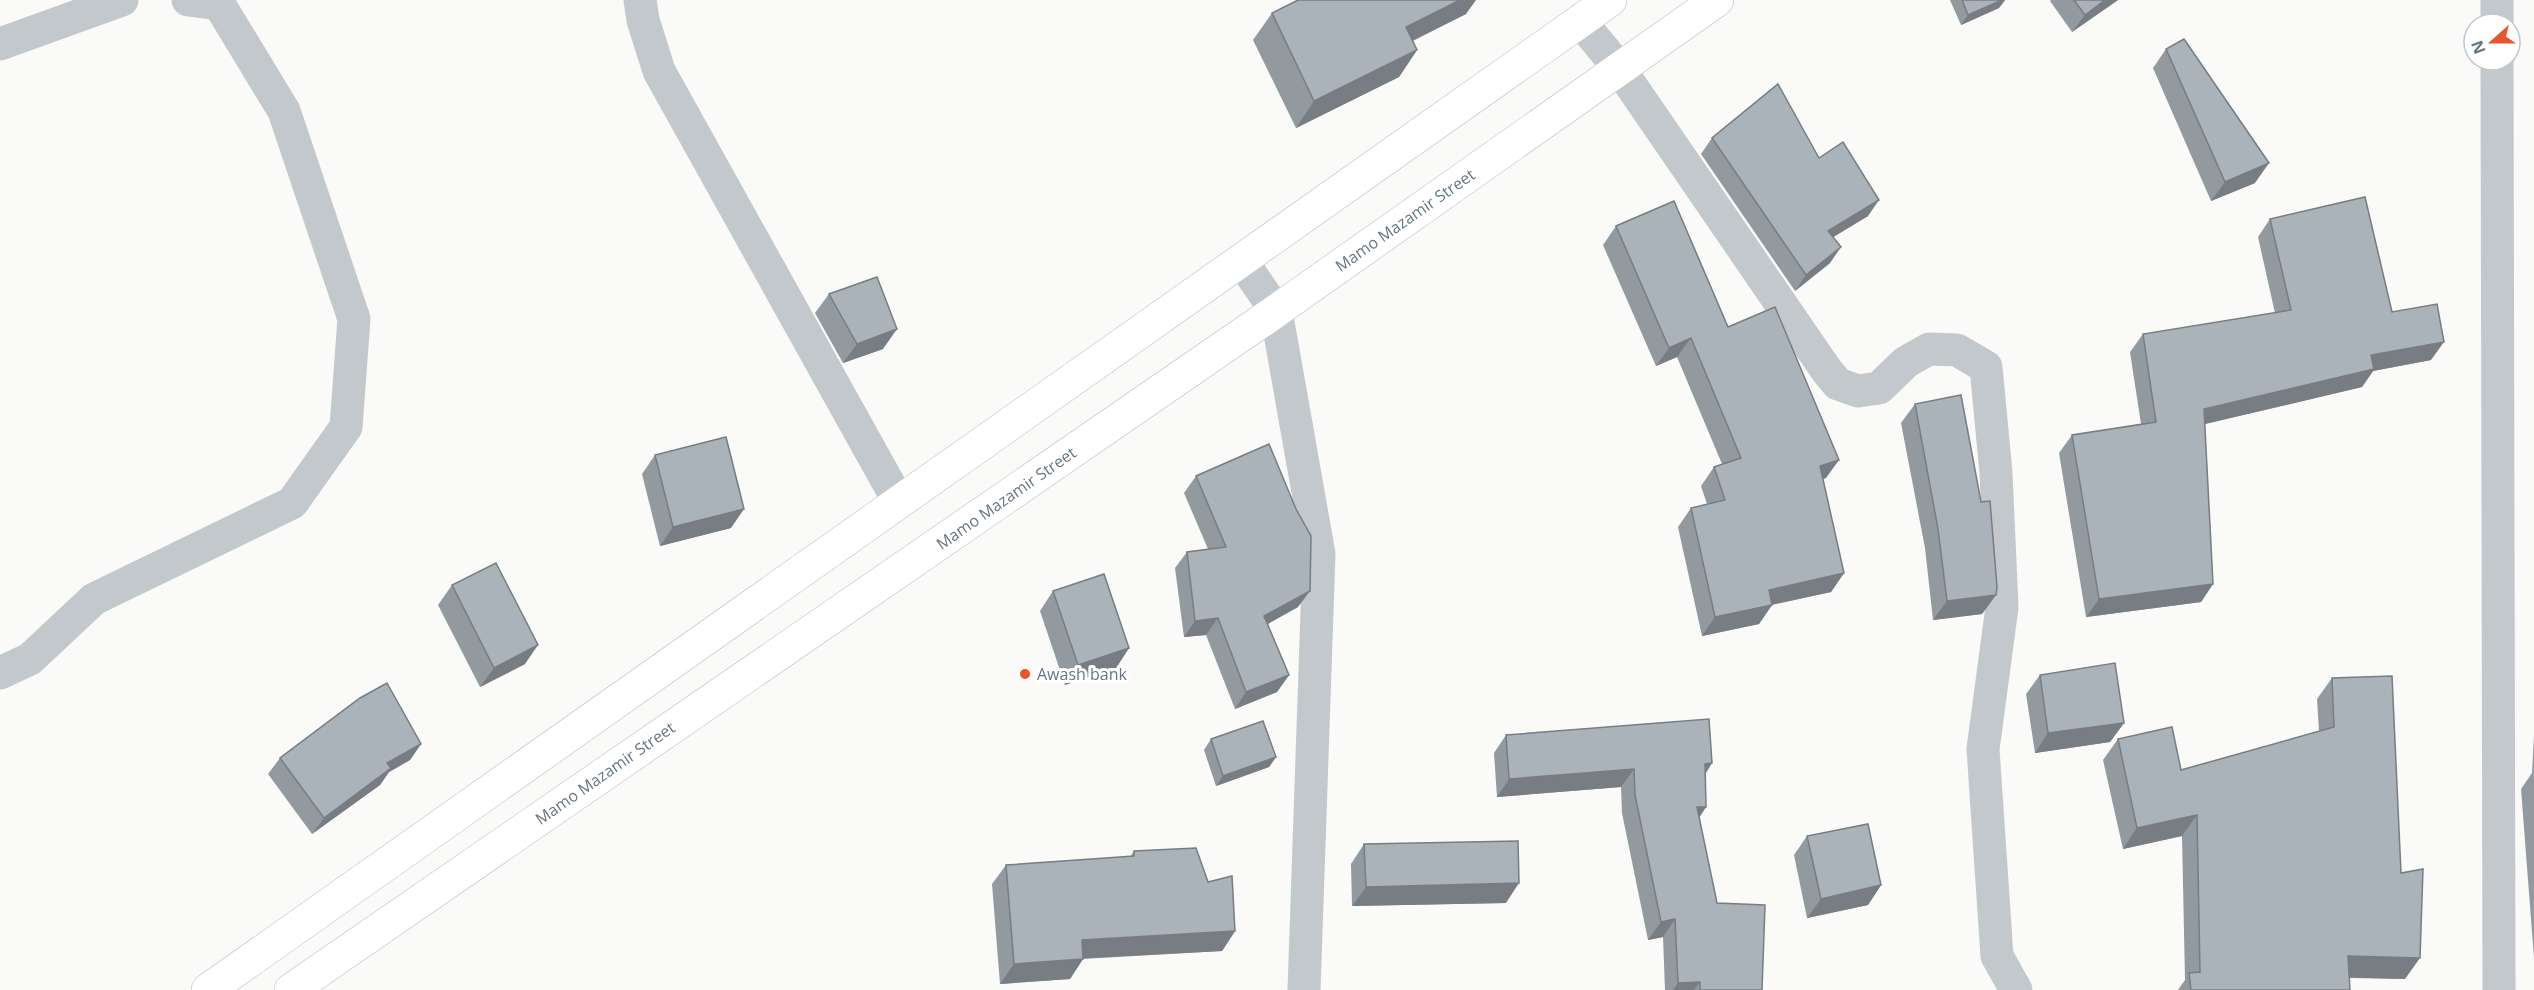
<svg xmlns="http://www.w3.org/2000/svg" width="2534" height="990" viewBox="0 0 2534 990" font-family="'Open Sans',sans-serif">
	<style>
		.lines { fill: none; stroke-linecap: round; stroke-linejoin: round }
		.major-casing { stroke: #b5babe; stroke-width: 34 }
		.minor { stroke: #c3c8cc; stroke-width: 33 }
		.major { stroke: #fff; stroke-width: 33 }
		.wall { fill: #929a9f }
		.shaded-wall { fill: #777d82 }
		.building { fill: #aab3b9; stroke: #777d82; stroke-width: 1.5 }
		.poi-dot { fill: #e4572e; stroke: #fff; stroke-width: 2 }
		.labels { text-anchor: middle; stroke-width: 6; stroke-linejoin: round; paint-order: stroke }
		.street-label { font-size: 16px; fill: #657683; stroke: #fff }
		.poi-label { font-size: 16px; fill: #657683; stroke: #fff; text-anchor: start }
	</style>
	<rect width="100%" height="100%" fill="#fafaf8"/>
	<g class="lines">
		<g class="major-casing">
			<g id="major">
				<path d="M208,990L1610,0"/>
				<path d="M291,990L1276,311L1717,0"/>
			</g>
		</g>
		<g class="minor">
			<path d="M640,0L643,20L659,71L899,502"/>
			<path d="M2497,0V24"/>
			<path d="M1580,21L1619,68L1827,371L1838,384L1858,391L1879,388L1906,362L1929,349L1957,350L1986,367L1996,473L2002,607L1983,749L1997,956L2016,990"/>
			<path d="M0,44L122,0"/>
			<path d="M2497,60L2499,990"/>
			<path d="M1241,260L1276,311L1319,554L1304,990"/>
			<path d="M0,673L30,659L94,599L292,503L346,427L354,319L284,111L219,4L188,0"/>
		</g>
		<use href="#major" class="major"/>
	</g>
	<g class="wall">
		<path d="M1950,0H2005L1999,8L1961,25Z"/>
		<path d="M2051,0H2118L2072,32L2050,1Z"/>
		<path d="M1272,13L1466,14L1413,41L1417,50L1399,77L1296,128L1253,40Z"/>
		<path d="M2166,49L2255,183L2211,201L2153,68Z"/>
		<path d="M1712,138L1819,158L1868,216L1833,237L1830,263L1795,291L1701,154Z"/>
		<path d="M2270,219L2392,312L2431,360L2373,371L2362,387L2205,424L2213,584L2201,602L2086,617L2059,453L2072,435L2141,424L2130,352L2143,334L2275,313L2258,237Z"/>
		<path d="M1616,226L1728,327L1826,478L1823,479L1844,573L1831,592L1772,605L1759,624L1702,636L1678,527L1691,508L1707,504L1701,486L1714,467L1722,464L1677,357L1656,366L1603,245Z"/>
		<path d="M829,294L883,349L843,363L815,313Z"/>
		<path d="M1915,404L1996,595L1982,614L1933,620L1925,548L1901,423Z"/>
		<path d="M655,455L731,528L660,546L642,474Z"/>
		<path d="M1196,476L1298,607L1268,624L1289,675L1277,692L1235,709L1206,635L1184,637L1175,568L1187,552L1208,549L1184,493Z"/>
		<path d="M452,585L525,664L480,687L438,605Z"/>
		<path d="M1053,591L1129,648L1116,668L1065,685L1040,611Z"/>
		<path d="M2040,675L2124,723L2110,742L2035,753L2026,694Z"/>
		<path d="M2332,678L2405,979L2350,978V990H2178L2185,980L2182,836L2123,849L2103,760L2118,739L2181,770L2319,731L2317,699Z"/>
		<path d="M1506,735L1712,763L1706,773V807L1699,818L1717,903L1762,990H1665L1663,937L1648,940L1622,813L1621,787L1497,797L1494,753Z"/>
		<path d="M2534,735V958L2521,789L2532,773Z"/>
		<path d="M1211,739L1276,757L1269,767L1216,786L1204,750Z"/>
		<path d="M421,744L410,760L389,772L380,785L312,834L268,774L280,758Z"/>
		<path d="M1807,836L1881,885L1868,905L1807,918L1794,855Z"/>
		<path d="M1364,844L1506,903L1352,906L1351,864Z"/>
		<path d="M1134,851L1208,882L1235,931L1222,951L1083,959L1070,979L1000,984L992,884L1006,865L1130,857Z"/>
	</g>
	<g class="shaded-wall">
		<path d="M1460,0H1476L1466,14L1387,53L1406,27Z"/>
		<path d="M2002,0H2005L1999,8L1961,25L1968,15Z"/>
		<path d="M2105,0H2118L2072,32L2085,15Z"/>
		<path d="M1417,50L1399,77L1296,128L1314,101Z"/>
		<path d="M2269,163L2255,183L2211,201L2225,182Z"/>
		<path d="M1879,200L1868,216L1817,247L1828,231Z"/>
		<path d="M1841,247L1830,263L1795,291L1806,275Z"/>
		<path d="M897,329L883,349L843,363L857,344Z"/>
		<path d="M1691,338L1677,357L1656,366L1669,348Z"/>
		<path d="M2444,342L2431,360L2373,371L2362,387L2192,427L2204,409L2371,355Z"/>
		<path d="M1839,460L1826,478L1807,485L1820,466Z"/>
		<path d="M744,509L731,528L660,546L673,527Z"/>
		<path d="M1844,573L1831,592L1755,608L1769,590Z"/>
		<path d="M2213,584L2201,602L2086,617L2099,599Z"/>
		<path d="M1310,591L1298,607L1253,632L1264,616Z"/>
		<path d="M1996,595L1982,614L1933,620L1947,601Z"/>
		<path d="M1772,605L1759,624L1702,636L1715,617Z"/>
		<path d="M1218,618L1206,635L1184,637L1195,621Z"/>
		<path d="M538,645L525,664L480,687L494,668Z"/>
		<path d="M1129,648L1116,668L1065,685L1078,665Z"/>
		<path d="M1289,675L1277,692L1235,709L1246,692Z"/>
		<path d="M2124,723L2110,742L2035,753L2048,733Z"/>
		<path d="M421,744L410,760L389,772L380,785L312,834L324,818L387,763Z"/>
		<path d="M1276,757L1269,767L1216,786L1223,776Z"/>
		<path d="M1712,763L1700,781L1705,764Z"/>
		<path d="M1634,769L1621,787L1497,797L1509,779Z"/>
		<path d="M1697,807H1706L1694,825Z"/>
		<path d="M2197,815L2182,836L2123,849L2137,828Z"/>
		<path d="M1519,883L1506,903L1352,906L1366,887Z"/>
		<path d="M1881,885L1868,905L1807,918L1821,899Z"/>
		<path d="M1675,919L1663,937L1648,940L1661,922Z"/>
		<path d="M1235,931L1222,951L1069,959L1082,940Z"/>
		<path d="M2348,956L2420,958L2405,979L2333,977Z"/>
		<path d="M1083,959L1070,979L1000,984L1014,964Z"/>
		<path d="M1700,982L1694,990H1673L1678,983Z"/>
	</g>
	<g class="building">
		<path d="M1298,0H1460L1406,27L1417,50L1314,101L1272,13Z"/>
		<path d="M1962,0H2002L1968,15Z"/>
		<path d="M2074,0H2105L2085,15Z"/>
		<path d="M2184,39L2269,163L2225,182L2166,49Z"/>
		<path d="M1778,84L1819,158L1843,142L1879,200L1828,231L1841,247L1806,275L1712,138Z"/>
		<path d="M2365,197L2392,312L2437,304L2444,342L2371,355L2374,369L2204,409L2213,584L2099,599L2072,435L2156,422L2143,334L2291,310L2270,219Z"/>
		<path d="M1674,201L1728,327L1775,307L1839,460L1820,466L1844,573L1769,590L1772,605L1715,617L1691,508L1725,500L1714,467L1741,458L1691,338L1669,348L1616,226Z"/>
		<path d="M877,277L897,329L857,344L829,294Z"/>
		<path d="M1961,395L1981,502L1990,501L1997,587L1996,595L1947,601L1938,529L1915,404Z"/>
		<path d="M726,437L744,509L673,527L655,455Z"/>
		<path d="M1269,444L1296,509L1311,536L1310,591L1264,616L1289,675L1246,692L1218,618L1195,621L1187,552L1226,547L1196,476Z"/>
		<path d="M496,563L538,645L494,668L452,585Z"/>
		<path d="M1104,574L1129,648L1078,665L1053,591Z"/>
		<path d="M2115,663L2124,723L2048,733L2040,675Z"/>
		<path d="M2392,676L2401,873L2423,869L2420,958L2348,956L2350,990H2191L2189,973L2200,972L2197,815L2137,828L2118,739L2172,727L2181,770L2334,727L2332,678Z"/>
		<path d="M387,683L421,744L387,763L391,768L324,818L280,758L360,698Z"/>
		<path d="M1709,719L1712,763L1705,764L1706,807H1697L1717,903L1765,905L1762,990H1700V982L1678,983L1675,919L1661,922L1635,795L1634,769L1509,779L1506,735Z"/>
		<path d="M1263,721L1276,757L1223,776L1211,739Z"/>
		<path d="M1868,824L1881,885L1821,899L1807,836Z"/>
		<path d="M1518,841L1519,883L1366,887L1364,844Z"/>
		<path d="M1196,848L1208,882L1232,876L1235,931L1082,940L1083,959L1014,964L1006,865L1134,856V851Z"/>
	</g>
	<circle class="poi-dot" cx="1025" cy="674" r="6"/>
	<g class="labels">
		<g class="street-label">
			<text transform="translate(1405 220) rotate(-35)" y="6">Mamo Mazamir Street</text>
			<text transform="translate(1006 498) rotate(-35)" y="6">Mamo Mazamir Street</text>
			<text transform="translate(605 773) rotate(-35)" y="6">Mamo Mazamir Street</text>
		</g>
		<g class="poi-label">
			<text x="1037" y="680">Awash bank</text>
		</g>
	</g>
	<g transform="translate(2492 42) rotate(249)"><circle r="28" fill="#ffffff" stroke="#c1c8cd" stroke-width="1.5"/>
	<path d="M0-4.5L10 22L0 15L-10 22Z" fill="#e4572e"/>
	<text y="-9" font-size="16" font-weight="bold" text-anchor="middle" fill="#657683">N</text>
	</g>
</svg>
